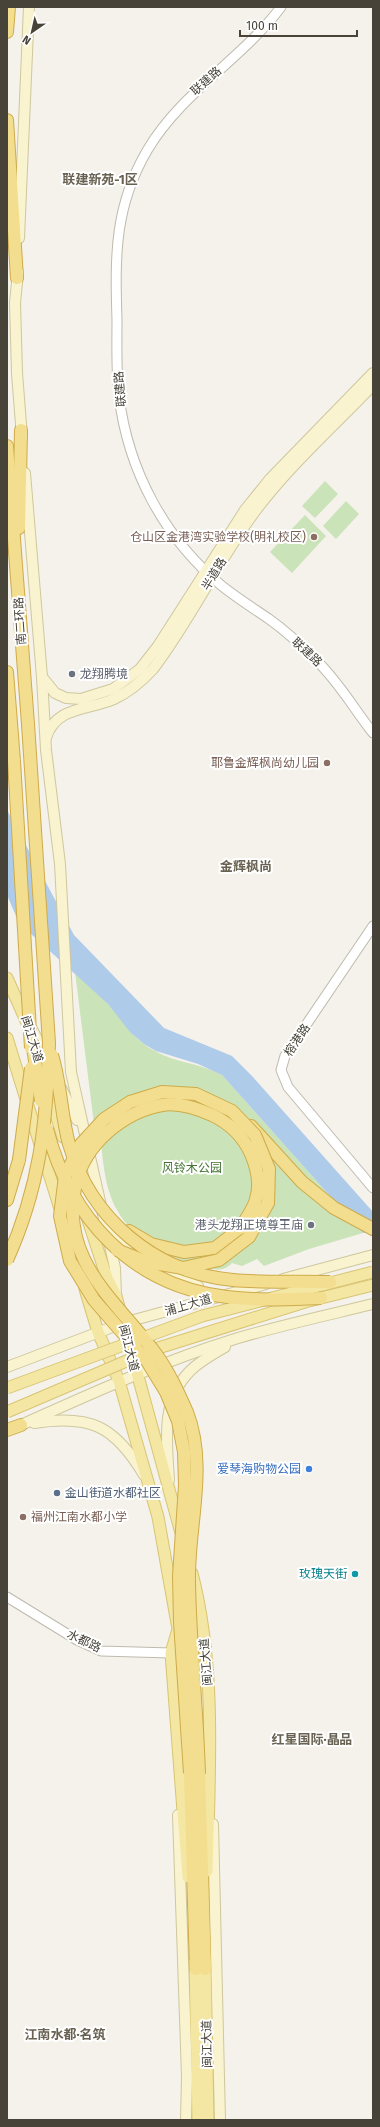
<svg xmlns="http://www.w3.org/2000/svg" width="380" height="2127" viewBox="0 0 380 2127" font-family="'Fira Sans','Noto Sans SC',sans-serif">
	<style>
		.green { fill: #cbe3b8 }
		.water { fill: #aecbea }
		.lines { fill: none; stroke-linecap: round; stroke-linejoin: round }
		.tertiary-casing { stroke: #bebaae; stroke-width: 11 }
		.secondary-casing { stroke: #cec79f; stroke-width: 12 }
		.primary-casing { stroke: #d8c574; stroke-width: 13 }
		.trunk-casing { stroke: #ceab4b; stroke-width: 14 }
		.tertiary { stroke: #fff; stroke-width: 9 }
		.secondary { stroke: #f9f4cf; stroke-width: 10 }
		.primary { stroke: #f4e6a3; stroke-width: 11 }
		.trunk { stroke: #f2de8e; stroke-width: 12 }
		.primary-bridge-casing { stroke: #d8c574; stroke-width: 13; stroke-linecap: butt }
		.trunk-bridge-casing { stroke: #ceab4b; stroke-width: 14; stroke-linecap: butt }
		.primary-bridge { stroke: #f4e6a3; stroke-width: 11 }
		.trunk-bridge { stroke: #f2de8e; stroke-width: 12 }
		.education-dot { fill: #8d6e63; stroke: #fff; stroke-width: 1.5 }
		.worship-dot { fill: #6b7280; stroke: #fff; stroke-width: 1.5 }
		.shop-dot { fill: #3f7fe0; stroke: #fff; stroke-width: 1.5 }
		.service-dot { fill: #5c6f8a; stroke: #fff; stroke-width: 1.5 }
		.culture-dot { fill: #0f9aa8; stroke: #fff; stroke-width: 1.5 }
		.labels { text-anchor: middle; stroke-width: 4; stroke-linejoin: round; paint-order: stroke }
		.street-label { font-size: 12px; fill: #474339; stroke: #fff }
		.education-label { font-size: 12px; fill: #785e54; stroke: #fff; text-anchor: end }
		.worship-label { font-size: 12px; fill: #5b616d; stroke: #fff; text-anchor: start }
		.park-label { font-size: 12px; fill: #447432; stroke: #fff }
		.shop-label { font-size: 12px; fill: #366cbe; stroke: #fff; text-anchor: end }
		.service-label { font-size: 12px; fill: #4e5e75; stroke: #fff; text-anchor: start }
		.culture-label { font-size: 12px; fill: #0d838f; stroke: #fff; text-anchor: end }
		.neighbourhood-label { font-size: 13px; font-weight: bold; fill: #696252; stroke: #fff }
	</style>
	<rect width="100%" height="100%" fill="#f4f2eb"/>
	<g class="green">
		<path d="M325,481L338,494L315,518L302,506Z"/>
		<path d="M346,501L359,514L336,539L323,526Z"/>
		<path d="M305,515L326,536L292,573L270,552Z"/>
		<path d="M75,972C86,982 98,992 108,1004C125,1022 132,1039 155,1051C176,1063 200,1063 222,1075L363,1233L309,1249L264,1266L257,1259L242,1266L232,1263C224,1272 215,1270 204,1267C173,1260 132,1239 117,1210C104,1187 103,1159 100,1133L95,1132Z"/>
	</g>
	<path class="water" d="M7,810L74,935L164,1028L232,1056L253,1077L373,1212V1231L363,1233L222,1075L198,1064L156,1051L144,1044L130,1032L108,1004L19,923L7,895Z"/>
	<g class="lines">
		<g class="tertiary-casing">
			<g id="tertiary">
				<path d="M281,7C241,60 182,92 148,149C114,206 115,257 117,320C117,345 116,371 119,396C128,470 164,538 222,586C237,598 253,608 269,619C286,631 301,645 316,660C339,682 354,709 373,733"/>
				<path d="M373,926L285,1056L281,1070L288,1087L373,1188"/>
				<path d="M7,1597L77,1640L101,1651L171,1653"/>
			</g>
		</g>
		<g class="secondary-casing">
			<g id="secondary">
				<path d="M19,238L29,7"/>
				<path d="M18,272L15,303L17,373L22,437"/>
				<path d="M25,473L42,677L46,750L60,864L71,1072L115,1268L116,1296"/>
				<path d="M42,677L55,693L66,698L81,699L113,689L140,669L158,646L245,510L270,479L373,373"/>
				<path d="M46,738C55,706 90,710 114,699C129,692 142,681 153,669C188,623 214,569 248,521C283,471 331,429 373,385"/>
				<path d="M32,1029L48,1061"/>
				<path d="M61,1088L77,1120"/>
				<path d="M107,1221C112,1227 116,1235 122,1241C142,1260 172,1278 198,1286"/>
				<path d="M283,1279L373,1255"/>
				<path d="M7,1367L123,1323L266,1284"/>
				<path d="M34,1423C90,1414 115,1426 144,1475"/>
				<path d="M21,1425C92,1393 163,1361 238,1338C282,1325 328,1315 373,1304"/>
				<path d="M169,1480C167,1442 160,1401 190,1371C200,1361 213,1354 225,1347"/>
				<path d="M178,1815L187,2076L186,2120"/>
				<path d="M213,1824L220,2120"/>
			</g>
		</g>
		<g class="primary-casing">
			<g id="primary">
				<path d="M7,978L27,1023"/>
				<path d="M7,1038L61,1212"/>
				<path d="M48,1089L63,1137"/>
				<path d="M87,1217L107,1278L116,1296L181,1533"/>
				<path d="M85,1289L98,1332L119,1381L158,1517L178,1629L171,1653L188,1877"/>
				<path d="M155,1349L305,1302L373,1285"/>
				<path d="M192,1573C217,1670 209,1772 207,1871"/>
				<path d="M205,1960L208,2120"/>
				<path d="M195,1961L198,2120"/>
			</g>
		</g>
		<g class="trunk-casing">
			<g id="trunk">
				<path d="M7,32L9,7"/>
				<path d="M7,120L17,278"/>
				<path d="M7,446L28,724"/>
				<path d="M19,528L21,430"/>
				<path d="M7,672L14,761"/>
				<path d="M251,1126L302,1182L334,1208L373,1229"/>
				<path d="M7,1200L19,1160"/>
				<path d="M129,1231L151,1244L184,1252L215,1248L241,1228"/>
				<path d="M7,1430L21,1425"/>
				<path d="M190,1773L196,1969"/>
				<path d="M199,1774L205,1969"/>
			</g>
		</g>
		<use href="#tertiary" class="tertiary"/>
		<use href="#secondary" class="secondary"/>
		<use href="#primary" class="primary"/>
		<use href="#trunk" class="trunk"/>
		<g class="primary-bridge-casing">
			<g id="primary-bridge">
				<path d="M7,1388L202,1316L373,1272"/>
				<path d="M7,1412L150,1351"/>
			</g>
		</g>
		<g class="trunk-bridge-casing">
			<g id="trunk-bridge">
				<path d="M14,761L31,1048"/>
				<path d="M32,1041L41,1101"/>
				<path d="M52,1055C61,1084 61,1115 69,1144C91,1219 155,1273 233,1280C265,1283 298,1281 330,1282"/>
				<path d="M47,1129C70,1218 132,1286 227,1297C258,1301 290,1299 321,1298"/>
				<path d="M19,1160L31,1068"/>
				<path d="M117,1250L147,1262L183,1268L219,1260L249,1237L268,1203L269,1169L255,1135L232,1111L196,1094L162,1092L130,1102L104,1119L81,1144L65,1176L60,1216L70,1261L94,1300L147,1361L166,1392L178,1421L184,1452L185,1485L179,1576L180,1622L190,1773"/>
				<path d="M7,1260C40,1187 47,1122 49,1043L28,724"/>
				<path d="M199,1774C197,1709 190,1645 189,1581C188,1525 208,1466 187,1412C178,1392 169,1372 156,1354C116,1300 58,1260 76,1183C85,1144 123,1112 162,1105C179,1102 196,1108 212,1115C229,1123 243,1136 251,1154C257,1168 261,1183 256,1199C254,1209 245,1219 241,1228"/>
			</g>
		</g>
		<use href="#primary-bridge" class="primary-bridge"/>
		<use href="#trunk-bridge" class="trunk-bridge"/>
	</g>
	<g class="education-dot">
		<circle cx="314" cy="537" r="4"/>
		<circle cx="327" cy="763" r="4"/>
		<circle cx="23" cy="1517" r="4"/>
	</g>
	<g class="worship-dot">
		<circle cx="72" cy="674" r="4"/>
		<circle cx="311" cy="1225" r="4"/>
	</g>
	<circle class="shop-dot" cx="309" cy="1469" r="4"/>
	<circle class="service-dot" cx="57" cy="1493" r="4"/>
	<circle class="culture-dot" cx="355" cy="1574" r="4"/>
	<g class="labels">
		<g class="street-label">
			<text transform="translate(206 81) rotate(-42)" y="4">联建路</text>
			<text transform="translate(120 389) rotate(-95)" y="4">联建路</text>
			<text transform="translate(214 574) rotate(-59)" y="4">半道路</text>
			<text transform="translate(20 621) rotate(-94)" y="4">南二环路</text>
			<text transform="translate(307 652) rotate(43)" y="4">联建路</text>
			<text transform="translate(32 1039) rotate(73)" y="4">闽江大道</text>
			<text transform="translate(297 1040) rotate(-56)" y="4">榕港路</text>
			<text transform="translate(188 1305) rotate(-16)" y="4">浦上大道</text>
			<text transform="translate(129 1348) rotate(76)" y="4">闽江大道</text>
			<text transform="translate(84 1641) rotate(25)" y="4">水都路</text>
			<text transform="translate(206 1662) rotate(-95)" y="4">闽江大道</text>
			<text transform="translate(207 2044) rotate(-91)" y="4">闽江大道</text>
		</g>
		<g class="education-label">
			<text x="306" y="541">仓山区金港湾实验学校(明礼校区)</text>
			<text x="319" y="767">耶鲁金辉枫尚幼儿园</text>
			<text x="31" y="1521" text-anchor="start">福州江南水都小学</text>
		</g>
		<g class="worship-label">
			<text x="80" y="678">龙翔腾境</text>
			<text x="303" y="1229" text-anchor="end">港头龙翔正境尊王庙</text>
		</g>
		<g class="park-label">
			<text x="192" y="1172">风铃木公园</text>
		</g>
		<g class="shop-label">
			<text x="301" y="1473">爱琴海购物公园</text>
		</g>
		<g class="service-label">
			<text x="65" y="1497">金山街道水都社区</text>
		</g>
		<g class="culture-label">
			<text x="347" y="1578">玫瑰天街</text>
		</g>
		<g class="neighbourhood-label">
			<text x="100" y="184">联建新苑-1区</text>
			<text x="246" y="871">金辉枫尚</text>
			<text x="312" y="1744">红星国际·晶品</text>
			<text x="65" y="2039">江南水都·名筑</text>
		</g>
	</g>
	<rect width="380" height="2127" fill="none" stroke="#474339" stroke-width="16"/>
	<g transform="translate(32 32) rotate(214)" stroke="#ffffff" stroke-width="3" paint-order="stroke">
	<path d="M0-3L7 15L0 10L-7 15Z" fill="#474339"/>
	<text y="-6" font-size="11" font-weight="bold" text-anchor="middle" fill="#474339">N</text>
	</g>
	<path d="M240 30v6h117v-6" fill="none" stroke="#474339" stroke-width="2"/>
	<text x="246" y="30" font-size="12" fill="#474339" stroke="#ffffff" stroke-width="3" paint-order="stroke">100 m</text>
</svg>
